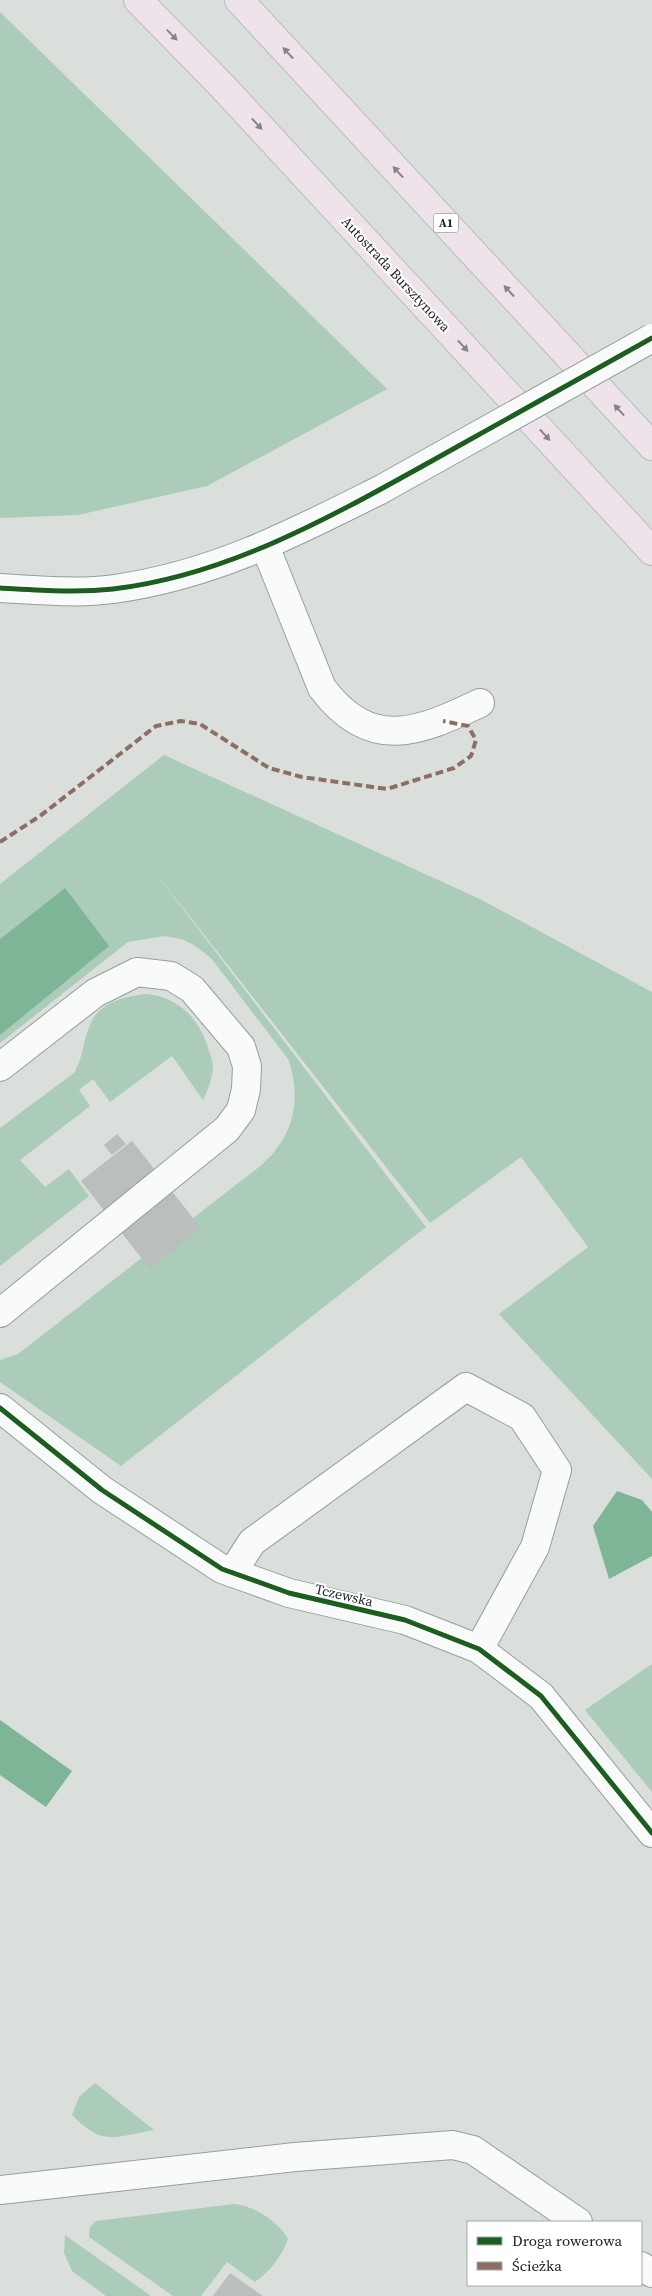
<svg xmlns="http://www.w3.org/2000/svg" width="652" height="2296" viewBox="0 0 652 2296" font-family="'Source Serif 4',serif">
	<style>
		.green { fill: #aaccb8 }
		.water { fill: #7db596 }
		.building { fill: #babebc }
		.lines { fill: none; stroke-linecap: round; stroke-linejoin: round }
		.minor-casing { stroke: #999d9b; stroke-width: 30 }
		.highway-casing { stroke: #b9bcba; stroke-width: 30 }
		.minor { stroke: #f9fafa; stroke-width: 28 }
		.highway { stroke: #eee3ea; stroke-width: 28 }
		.minor-bridge-casing { stroke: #999d9b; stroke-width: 30; stroke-linecap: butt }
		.minor-bridge { stroke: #f9fafa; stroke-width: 28 }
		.quiet { stroke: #8d6e63; stroke-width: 4; stroke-dasharray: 8 4; stroke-linecap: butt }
		.cycleway-casing { stroke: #fff; stroke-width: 8 }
		.cycleway { stroke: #1b5e20; stroke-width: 5 }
		.oneway { fill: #888486 }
		.labels { text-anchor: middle; stroke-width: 4; stroke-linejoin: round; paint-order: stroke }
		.shield { fill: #fff; stroke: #646665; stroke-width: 1 }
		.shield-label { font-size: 12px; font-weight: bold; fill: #222523 }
		.street-label { font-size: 14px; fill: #222523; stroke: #fff }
	</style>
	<rect width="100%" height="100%" fill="#dadfdc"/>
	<g class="green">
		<path d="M0,12L387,389L207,486L78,515L0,518Z"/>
		<path d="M164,755L482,900L652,992V1479L499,1314L588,1247L521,1157L430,1223L147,862L426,1227L121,1466L0,1382V1360L18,1354L259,1167C293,1139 303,1100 288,1059L211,958L194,945L181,939L165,936L128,942L0,1043V1035L65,888L0,939V884Z"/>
		<path d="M145,994C177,996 199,1018 208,1048C210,1054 213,1061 213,1067C212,1079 208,1090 203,1100L172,1056L110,1102L93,1079L79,1090L90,1106L20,1160L45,1187L69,1169L89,1196L0,1266V1128L74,1073C83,1058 83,1041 90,1025C99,1002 124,997 145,994Z"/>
		<path d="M652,1664V1792L585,1710Z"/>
		<path d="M95,2083L154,2130C113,2137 104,2147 72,2115L79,2097Z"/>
		<path d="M234,2204C253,2205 279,2222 288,2239C283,2255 269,2272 255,2282L227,2262L201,2296H173L89,2237L90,2227L96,2221Z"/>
		<path d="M65,2235L151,2296H106L72,2271L64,2253Z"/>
	</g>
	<g class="water">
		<path d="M65,888L109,946L0,1035V939Z"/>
		<path d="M617,1491L642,1500L652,1512V1556L609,1579L593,1526Z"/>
		<path d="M0,1720L72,1771L46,1807L0,1775Z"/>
	</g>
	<g class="building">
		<path d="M117,1134L126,1144L112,1155L104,1145Z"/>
		<path d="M132,1141L201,1228L150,1269L81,1181Z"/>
		<path d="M230,2273L263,2296H213Z"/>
	</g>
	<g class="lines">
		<g class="minor-casing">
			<g id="minor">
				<path d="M265,546L322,688C371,753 419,732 480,703"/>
				<path d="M0,588C37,590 77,594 114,589C214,575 292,534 380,490"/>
				<path d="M0,1067L95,993L137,972L171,976L192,989L241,1047L247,1066L246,1089L241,1110L227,1129L0,1313"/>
				<path d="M0,1408L102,1490L222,1569L289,1593L405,1620L479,1649L541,1696L652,1833"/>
				<path d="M232,1573L252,1542L466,1387L522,1417L557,1470L535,1547L479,1649"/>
				<path d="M0,2190L295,2157L453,2145L473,2150L578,2222"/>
				<path d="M641,2266L652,2273"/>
			</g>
		</g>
		<g class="highway-casing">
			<g id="highway">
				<path d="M138,0L224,88L652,551"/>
				<path d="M239,0L652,446"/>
			</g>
		</g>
		<use href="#minor" class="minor"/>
		<use href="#highway" class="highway"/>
		<g class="minor-bridge-casing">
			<path id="minor-bridge" d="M380,490L652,338"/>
		</g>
		<use href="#minor-bridge" class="minor-bridge"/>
		<path class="quiet" d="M0,842L40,816L156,726L181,721L200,724L269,768L302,777L387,789L454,768L471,756L476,740L468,726L443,721"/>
		<g class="cycleway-casing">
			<g id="cycleway">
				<path d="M0,588C37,590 76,593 113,589C231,575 336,514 437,458C509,418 580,378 652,338"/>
				<path d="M0,1408L102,1490L222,1569L289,1593L405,1620L479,1649L541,1696L652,1833"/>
			</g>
		</g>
		<use href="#cycleway" class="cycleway"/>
	</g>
	<defs><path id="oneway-solid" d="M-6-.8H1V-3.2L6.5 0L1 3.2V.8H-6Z" transform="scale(1.25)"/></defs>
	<g class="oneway">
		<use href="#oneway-solid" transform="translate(172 35) rotate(46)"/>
		<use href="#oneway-solid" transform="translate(288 53) rotate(-133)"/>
		<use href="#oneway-solid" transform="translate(257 124) rotate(47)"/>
		<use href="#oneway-solid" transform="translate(398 172) rotate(-133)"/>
		<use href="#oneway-solid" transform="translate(509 291) rotate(-133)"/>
		<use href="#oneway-solid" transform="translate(463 346) rotate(47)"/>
		<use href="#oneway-solid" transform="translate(619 410) rotate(-133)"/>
		<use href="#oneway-solid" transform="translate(545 435) rotate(47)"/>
	</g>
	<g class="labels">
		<rect class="shield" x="433.5" y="213.5" width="25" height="19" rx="4"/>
		<g class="shield-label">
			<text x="446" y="227">A1</text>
		</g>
		<g class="street-label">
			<text transform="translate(396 274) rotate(47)" y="5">Autostrada Bursztynowa</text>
			<text transform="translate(344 1595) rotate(13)" y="5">Tczewska</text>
		</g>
	</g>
	<rect x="467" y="2221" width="175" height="65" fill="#ffffff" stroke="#a7a8a7"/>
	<rect x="477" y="2237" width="25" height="8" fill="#1b5e20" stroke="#a7a8a7"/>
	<text x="512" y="2246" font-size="15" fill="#222523">Droga rowerowa</text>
	<rect x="477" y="2262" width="25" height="8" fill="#8d6e63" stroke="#a7a8a7"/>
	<text x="512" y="2271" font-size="15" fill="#222523">Ścieżka</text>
</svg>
